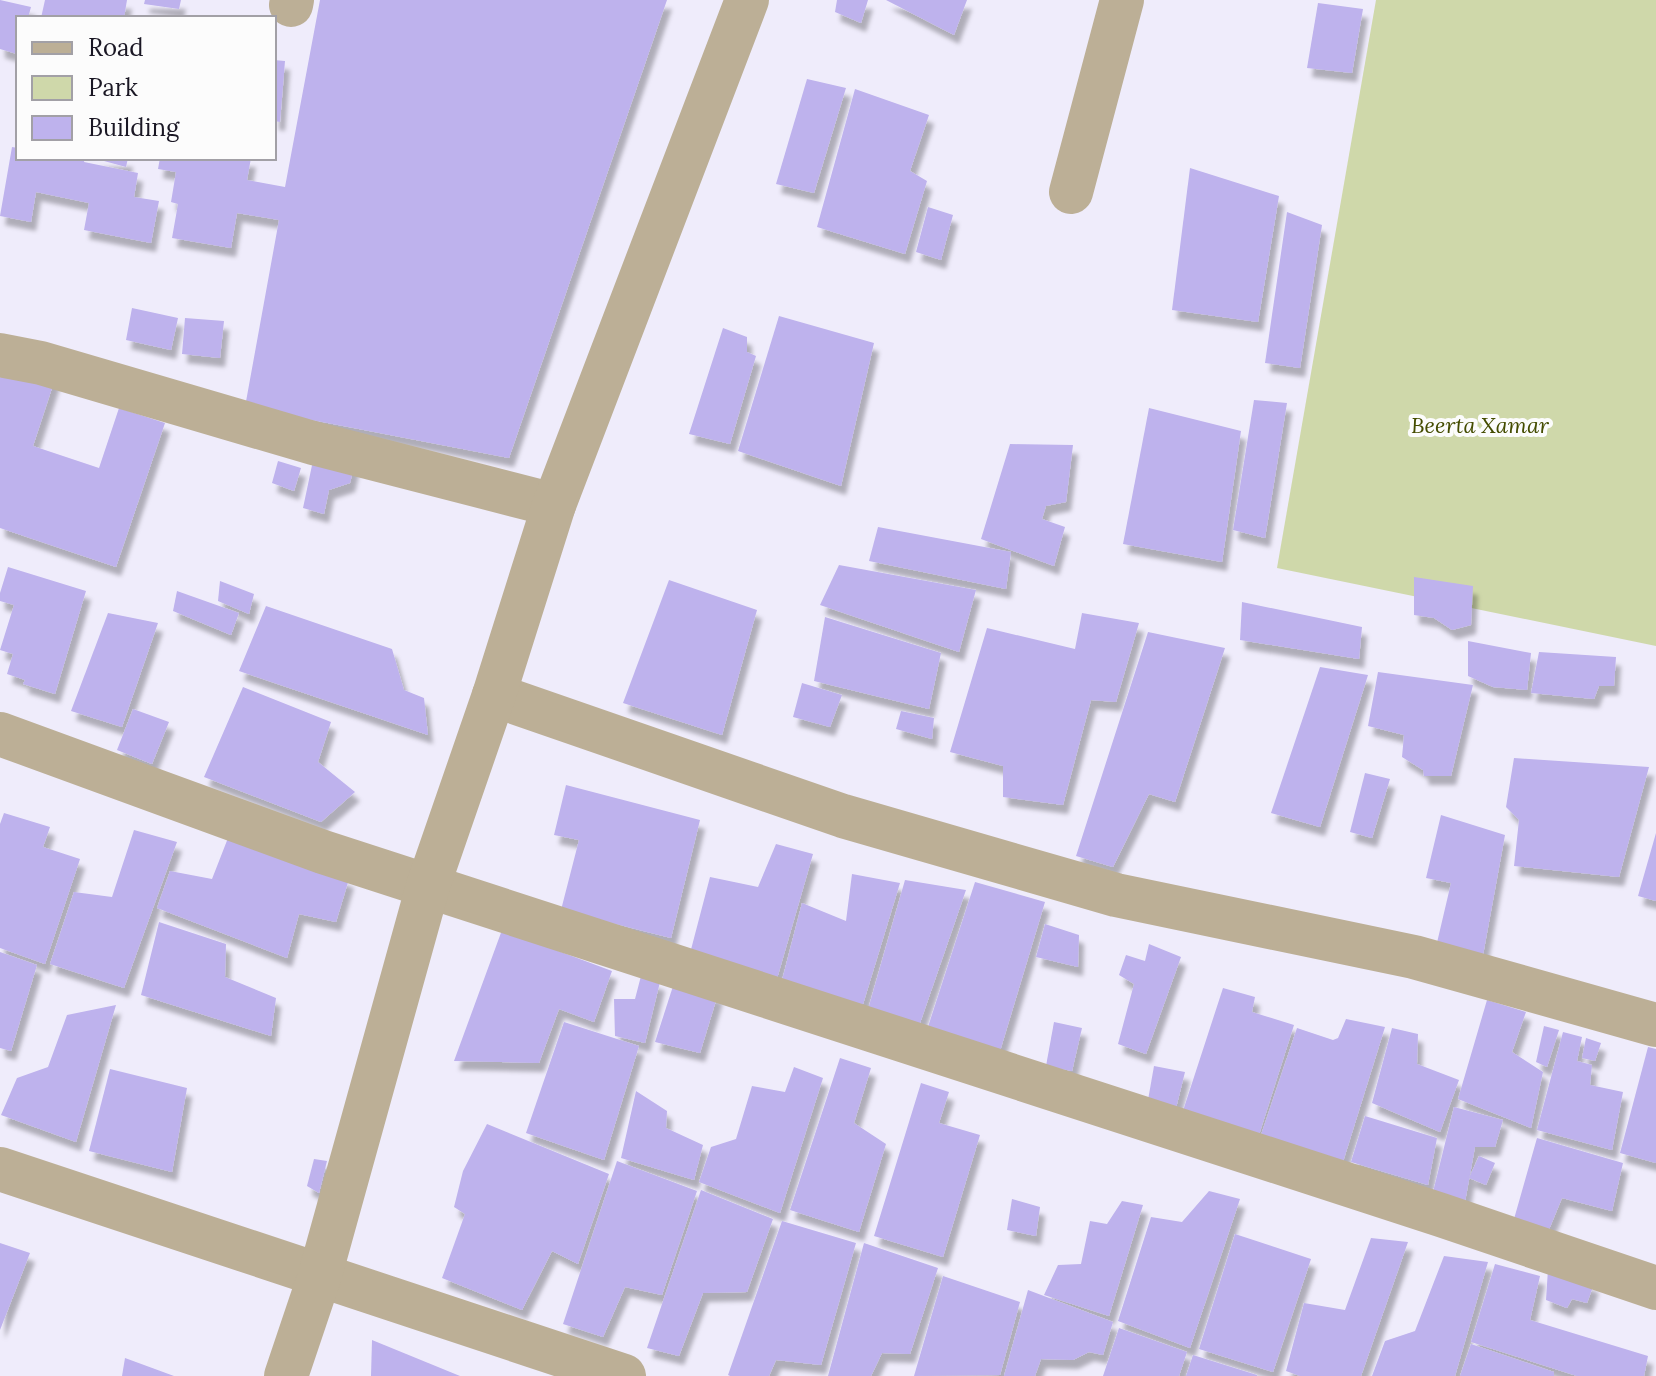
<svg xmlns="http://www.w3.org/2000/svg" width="1656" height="1376" viewBox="0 0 1656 1376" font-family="Lora,serif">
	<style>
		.green { fill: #cfd8aa }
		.building { fill: #beb2ed; filter: url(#shadow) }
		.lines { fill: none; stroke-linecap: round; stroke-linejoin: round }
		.street { stroke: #bcaf96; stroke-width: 44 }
		.labels { text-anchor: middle; stroke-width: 8; stroke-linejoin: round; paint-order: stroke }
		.park-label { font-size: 22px; font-style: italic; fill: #444c00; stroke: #fcfcfc }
	</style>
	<defs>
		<filter id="shadow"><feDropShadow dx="5" dy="9" stdDeviation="2" flood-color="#0004"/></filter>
	</defs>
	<rect width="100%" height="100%" fill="#efecfb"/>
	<path class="green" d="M1376,0H1656V646L1277,568Z"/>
	<g class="building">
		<path d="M0,0L31,7L28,18H18L17,54L0,49Z"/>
		<path d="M45,0H127L124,18H41Z"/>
		<path d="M145,0H181L179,9L144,4Z"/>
		<path d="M320,0H667L509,458L245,407L279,220L237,213L231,248L172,238L178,204L171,202L176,172L158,169L160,158H251L247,180L285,187Z"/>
		<path d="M837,0H868L861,23L835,12Z"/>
		<path d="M886,0H967L954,35Z"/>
		<path d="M1318,3L1363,9L1352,73L1307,68Z"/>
		<path d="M274,60L285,61L280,122L274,121Z"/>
		<path d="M807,79L846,88L814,193L776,184Z"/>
		<path d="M855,89L929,115L910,171L927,181L905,254L817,227Z"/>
		<path d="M12,147L18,148V158H85L84,162L138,173L134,197L159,201L151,243L84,230L89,203L36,192L31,222L0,216Z"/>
		<path d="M93,158H128L126,167Z"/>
		<path d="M1190,168L1279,196L1258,322L1172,310Z"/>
		<path d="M928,207L953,215L941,260L916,252Z"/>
		<path d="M1287,212L1322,225L1300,368L1265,363Z"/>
		<path d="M132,308L178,318L171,350L126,340Z"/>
		<path d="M779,316L874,343L841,486L738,451Z"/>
		<path d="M185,318L224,321L220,358L182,354Z"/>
		<path d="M723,328L747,337V352L756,356L730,444L689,434Z"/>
		<path d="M6,359L56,376L33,446L99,468L119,408L165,423L116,567L0,528V378Z"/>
		<path d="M1254,400L1287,403L1265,538L1233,530Z"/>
		<path d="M1149,408L1241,431L1222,562L1123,544Z"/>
		<path d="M1010,444L1073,445L1066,502L1046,506L1042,519L1065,527L1054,566L981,539Z"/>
		<path d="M315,451L355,462L350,483L329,490L324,514L303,508Z"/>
		<path d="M278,461L301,468L294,491L272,483Z"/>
		<path d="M878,527L1011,552L1006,589L869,561Z"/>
		<path d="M839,565L976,590L959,652L820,605Z"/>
		<path d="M8,567L86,591L55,694L23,684L25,680L7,674L13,654L0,650L14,605L0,601V593Z"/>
		<path d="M1414,577L1473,586L1471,625L1452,630L1434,618L1414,615Z"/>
		<path d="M669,580L757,610L722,735L623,703Z"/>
		<path d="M220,581L254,594L249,614L218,601Z"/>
		<path d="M177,591L239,613L231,635L173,611Z"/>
		<path d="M1242,602L1362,627L1359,659L1240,640Z"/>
		<path d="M266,606L392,649L404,690L424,698L428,735L239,671Z"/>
		<path d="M108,613L158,623L122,727L71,711Z"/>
		<path d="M1082,613L1139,623L1116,702L1091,700L1063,805L1003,797V766L950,752L987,628L1075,649Z"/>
		<path d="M825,617L941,653L929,709L814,681Z"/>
		<path d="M1148,632L1225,648L1175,802L1149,794L1113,867L1076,856Z"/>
		<path d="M1468,641L1531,653L1527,690L1493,687L1468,676Z"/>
		<path d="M1539,652L1616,657L1614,686H1599L1594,699L1531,693Z"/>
		<path d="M1320,667L1368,675L1320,827L1271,813Z"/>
		<path d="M1378,672L1473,685L1451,776H1424L1423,770L1402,757L1404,735L1368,726Z"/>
		<path d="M802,683L842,695L830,727L793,717Z"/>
		<path d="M243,687L331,722L318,762L355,792L321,822L204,777Z"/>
		<path d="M133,709L169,722L152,764L117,750Z"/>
		<path d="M901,711L934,718L932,739L896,729Z"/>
		<path d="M1514,758L1649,767L1619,877L1514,866L1519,820L1506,807Z"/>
		<path d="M1365,773L1390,779L1372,838L1350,832Z"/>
		<path d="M566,785L700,820L671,938L561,910L579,840L554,835Z"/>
		<path d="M4,813L50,827L43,847L80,859L45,964L0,948V824Z"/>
		<path d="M1441,815L1505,835L1483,955L1436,947L1451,883L1426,878Z"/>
		<path d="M134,830L177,842L124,988L50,964L74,892L112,897Z"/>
		<path d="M1656,833V901L1638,896Z"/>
		<path d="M228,838L349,879L336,922L299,914L287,958L157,908L170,871L212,879Z"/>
		<path d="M776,844L813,854L774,989L688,961L710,877L758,887Z"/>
		<path d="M852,874L900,883L860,1014L780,988L802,903L846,921Z"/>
		<path d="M905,880L966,890L919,1026L867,1013Z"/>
		<path d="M975,882L1045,902L1000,1051L927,1030Z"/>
		<path d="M159,922L226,944L225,977L276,998L271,1036L141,995Z"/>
		<path d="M1045,924L1079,935L1078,967L1036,957Z"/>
		<path d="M502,930L612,971L594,1022L559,1009L539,1063L454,1061Z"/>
		<path d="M1149,944L1181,957L1146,1054L1118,1044L1134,984L1119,975L1126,955L1145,961Z"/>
		<path d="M0,952L37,965L11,1051L0,1048Z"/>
		<path d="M641,976L660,982L645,1043L615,1036L614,999H635Z"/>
		<path d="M674,983L718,994L700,1053L655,1042Z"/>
		<path d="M1223,988L1255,997L1252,1012L1294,1025L1257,1141L1181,1117Z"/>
		<path d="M1487,1000L1526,1012L1512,1052L1543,1072L1531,1128L1458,1099Z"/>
		<path d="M116,1005L76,1142L1,1115L17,1078L48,1067L67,1015Z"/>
		<path d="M1346,1019L1385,1027L1342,1165L1259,1141L1297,1028L1333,1040L1338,1038Z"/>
		<path d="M564,1022L639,1046L604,1160L526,1133Z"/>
		<path d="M1054,1022L1082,1028L1072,1071L1046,1066Z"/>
		<path d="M1544,1026L1559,1030L1547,1067L1536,1062Z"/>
		<path d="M1392,1028L1418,1034L1417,1064L1459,1080L1440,1132L1372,1103Z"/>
		<path d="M1563,1032L1582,1037L1577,1061L1592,1065L1590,1085L1623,1092L1612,1150L1537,1130Z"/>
		<path d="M1586,1038L1601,1043L1595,1061L1582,1058Z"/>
		<path d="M1648,1047L1656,1049V1163L1620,1153Z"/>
		<path d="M840,1058L871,1068L854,1123L886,1144L859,1232L790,1210Z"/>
		<path d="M1154,1066L1185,1072L1176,1108L1148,1100Z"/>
		<path d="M794,1067L823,1078L780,1213L699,1182L711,1147L736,1139L752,1086L785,1092Z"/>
		<path d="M110,1069L187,1088L172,1172L89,1151Z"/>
		<path d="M921,1083L949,1092L939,1123L980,1135L943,1257L874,1236Z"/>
		<path d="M636,1091L667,1111L666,1128L703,1145L694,1180L621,1158Z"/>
		<path d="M1454,1107L1503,1120L1495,1147H1475L1465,1202L1432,1196Z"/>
		<path d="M1365,1116L1437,1138L1428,1185L1351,1162Z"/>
		<path d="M487,1124L609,1174L578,1264L552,1251L522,1310L442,1278L465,1214L454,1207L463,1171Z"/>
		<path d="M1537,1138L1623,1163L1612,1211L1562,1198L1548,1232L1514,1219Z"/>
		<path d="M1479,1156L1495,1163L1486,1185L1469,1178Z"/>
		<path d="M314,1159L327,1161L319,1193L307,1186Z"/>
		<path d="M617,1161L697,1191L662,1295L625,1287L603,1337L563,1324Z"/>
		<path d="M701,1190L773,1219L747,1292L703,1293L679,1356L647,1348Z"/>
		<path d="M1209,1191L1240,1199L1190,1348L1118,1321L1151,1217L1182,1222Z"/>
		<path d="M1012,1199L1040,1207L1036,1236L1007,1230Z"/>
		<path d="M1122,1201L1143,1205L1109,1316L1044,1295L1058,1265L1081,1264L1090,1221L1107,1224Z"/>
		<path d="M782,1221L856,1243L821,1365L776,1360L769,1376H730L728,1375Z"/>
		<path d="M1235,1234L1311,1259L1273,1372L1199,1349Z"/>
		<path d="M1371,1238L1408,1242L1361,1376H1300L1286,1371L1304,1303L1345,1310Z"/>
		<path d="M0,1243L30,1253L0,1330Z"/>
		<path d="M864,1243L938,1268L910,1354L882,1353L871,1376H828Z"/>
		<path d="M1444,1256L1488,1262L1455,1376H1372L1385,1341L1415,1331Z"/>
		<path d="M1495,1264L1540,1276L1530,1320L1648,1356L1644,1376H1577L1471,1342Z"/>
		<path d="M1548,1269L1594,1284L1587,1303L1572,1299L1567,1308L1546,1300Z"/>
		<path d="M943,1276L1020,1302L1000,1375L914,1376Z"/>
		<path d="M1028,1290L1113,1322L1103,1355L1089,1352L1073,1360L1041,1359L1035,1376H1004Z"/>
		<path d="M1119,1328L1187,1352L1179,1376H1103Z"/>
		<path d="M372,1340L460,1376H371Z"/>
		<path d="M1471,1344L1554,1372V1376H1460Z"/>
		<path d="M1193,1355L1257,1375V1376H1186Z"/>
		<path d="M125,1358L174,1376H122Z"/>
	</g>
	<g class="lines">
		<g class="street">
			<path d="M291,5L292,0"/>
			<path d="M1071,192L1122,0"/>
			<path d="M0,355L41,363L313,443L554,505"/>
			<path d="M494,695L843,816L1116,895L1414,957L1656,1025"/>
			<path d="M0,734L323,852L1441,1215L1656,1288"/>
			<path d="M0,1169L624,1376"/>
			<path d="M286,1376L320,1275L428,886L494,695L554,505L747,0"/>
		</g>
	</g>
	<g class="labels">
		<g class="park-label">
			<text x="1480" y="433">Beerta Xamar</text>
		</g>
	</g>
	<rect x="16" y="16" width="260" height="144" fill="#fcfcfc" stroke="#a2a0a6" stroke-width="2"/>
	<rect x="32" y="42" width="40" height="12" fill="#bcaf96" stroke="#a2a0a6" stroke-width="2"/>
	<text x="88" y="56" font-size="24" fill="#1a1724">Road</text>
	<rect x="32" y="76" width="40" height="24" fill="#cfd8aa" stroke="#a2a0a6" stroke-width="2"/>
	<text x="88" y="96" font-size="24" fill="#1a1724">Park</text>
	<rect x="32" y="116" width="40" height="24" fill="#beb2ed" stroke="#a2a0a6" stroke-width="2"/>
	<text x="88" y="136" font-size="24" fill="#1a1724">Building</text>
</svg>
